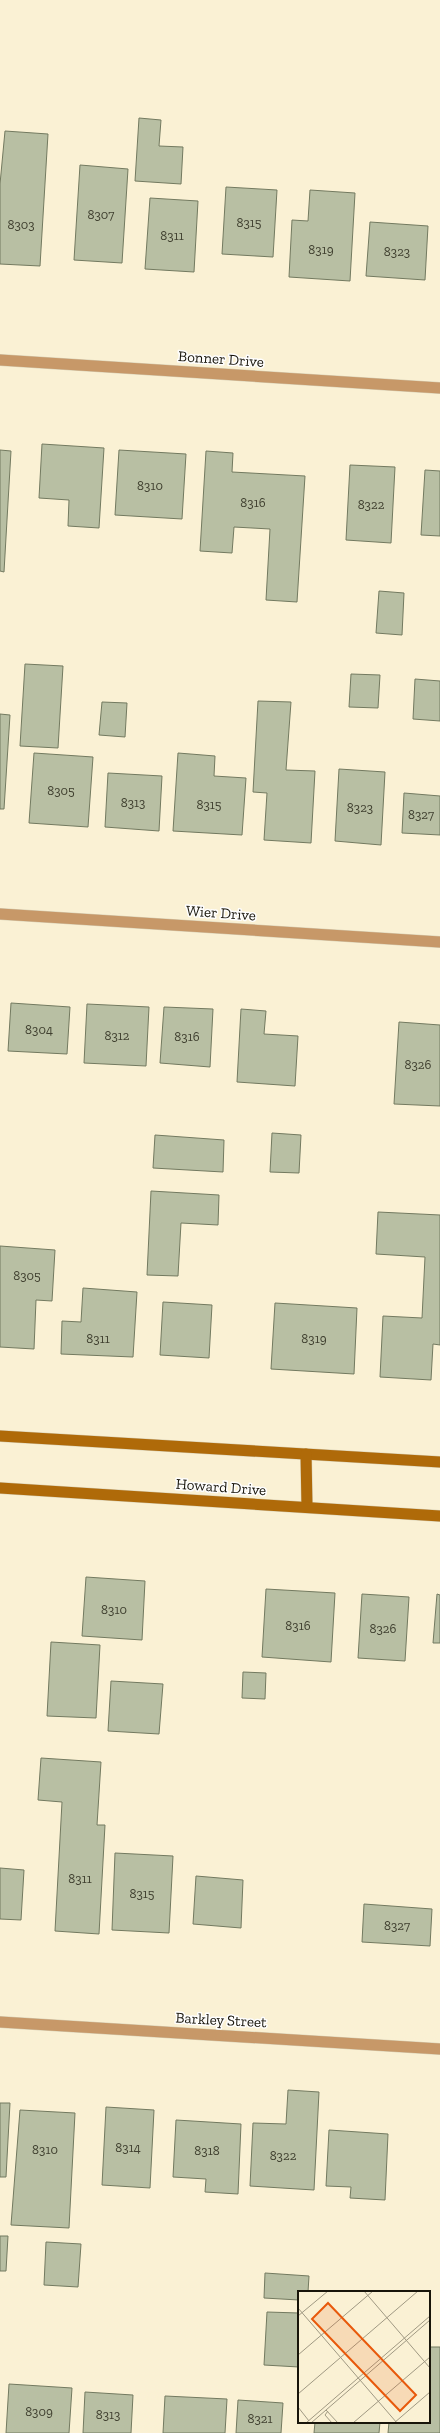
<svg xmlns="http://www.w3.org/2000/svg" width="440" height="2433" viewBox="0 0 440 2433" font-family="'Zilla Slab',serif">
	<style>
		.building { fill: #b8bfa3; stroke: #737a60 }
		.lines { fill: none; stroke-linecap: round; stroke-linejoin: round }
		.minor-casing { stroke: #d6ceb4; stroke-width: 12 }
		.secondary-casing { stroke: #d6ceb4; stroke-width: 12 }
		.minor { stroke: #c79868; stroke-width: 11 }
		.secondary { stroke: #af6a09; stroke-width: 11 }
		.labels { text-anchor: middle; stroke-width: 3; stroke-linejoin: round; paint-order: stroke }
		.number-label { font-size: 13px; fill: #404030 }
		.street-label { font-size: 15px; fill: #18150a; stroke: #fefefe }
		.inset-road { fill: none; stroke: #a09983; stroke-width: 1 }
		.view { fill: #e8590c; fill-opacity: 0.15; stroke: #e8590c; stroke-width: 2 }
		.inset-edge { fill: none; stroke: #18150a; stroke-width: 2 }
	</style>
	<rect width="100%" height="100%" fill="#faf1d4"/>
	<g class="building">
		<path d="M139,118L161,120L159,146L183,147L181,184L135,181Z"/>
		<path d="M5,131L48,134L40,266L0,264V184Z"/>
		<path d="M80,165L128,169L122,263L74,260Z"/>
		<path d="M226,187L277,190L273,257L222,254Z"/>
		<path d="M310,190L355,193L350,281L289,277L292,220L308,221Z"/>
		<path d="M150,198L198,201L194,272L145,269Z"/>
		<path d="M370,222L428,226L425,280L366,276Z"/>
		<path d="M42,444L104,448L99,528L68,526L69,500L39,498Z"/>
		<path d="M0,450L11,451L4,572L0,571Z"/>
		<path d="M119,450L186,454L182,519L115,515Z"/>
		<path d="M206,451L233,453L232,472L305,476L297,602L266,600L270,529L234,527L232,553L200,551Z"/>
		<path d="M350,465L395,467L391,543L346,540Z"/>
		<path d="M425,470L440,471V536L421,535Z"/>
		<path d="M379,591L404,593L402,635L376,633Z"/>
		<path d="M25,664L63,666L58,748L20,746Z"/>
		<path d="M351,674L380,675L378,708L349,707Z"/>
		<path d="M415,679L440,681V721L413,719Z"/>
		<path d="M258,701L291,702L286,770L315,771L311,843L264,840L267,793L253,792Z"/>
		<path d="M102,702L127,703L125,737L99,735Z"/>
		<path d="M0,714L10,715L4,809H0Z"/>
		<path d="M34,753L93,757L88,827L29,823Z"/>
		<path d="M178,753L215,756L214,776L246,778L242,835L173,831Z"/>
		<path d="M339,769L385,772L381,845L335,841Z"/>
		<path d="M108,773L162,776L159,831L105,827Z"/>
		<path d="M404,793L440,796V835L402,833Z"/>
		<path d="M11,1003L70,1007L67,1054L8,1051Z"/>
		<path d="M87,1004L149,1007L146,1066L84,1063Z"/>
		<path d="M164,1007L213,1009L210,1067L160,1063Z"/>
		<path d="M241,1009L266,1011L264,1034L298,1036L295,1086L237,1082Z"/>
		<path d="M399,1022L440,1025V1106L394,1104Z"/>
		<path d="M272,1133L301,1135L299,1173L270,1172Z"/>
		<path d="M155,1135L224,1140L223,1172L153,1168Z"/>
		<path d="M151,1191L219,1195L218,1225L181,1223L178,1276L147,1275Z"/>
		<path d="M378,1212L440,1215V1345L433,1344L431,1380L380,1377L383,1316L422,1318L425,1257L376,1254Z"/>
		<path d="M0,1246L55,1250L52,1301L36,1300L34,1349L0,1347Z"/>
		<path d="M83,1288L137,1292L133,1357L61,1354L62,1321L81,1322Z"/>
		<path d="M163,1302L212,1305L209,1358L160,1355Z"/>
		<path d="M275,1303L357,1308L354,1374L271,1369Z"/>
		<path d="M86,1577L145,1581L142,1640L82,1636Z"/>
		<path d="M266,1589L335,1593L331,1662L262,1657Z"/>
		<path d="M362,1594L409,1597L405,1661L358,1658Z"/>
		<path d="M437,1594L440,1595V1643H433Z"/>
		<path d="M51,1642L100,1645L96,1718L47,1716Z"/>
		<path d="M243,1672L266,1673L265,1699L242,1698Z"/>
		<path d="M111,1681L163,1684L159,1734L108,1731Z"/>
		<path d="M41,1758L101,1762L97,1825H105L99,1934L55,1931L62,1802L38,1800Z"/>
		<path d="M115,1853L173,1856L169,1933L112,1930Z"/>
		<path d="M0,1868L24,1870L21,1920L0,1919Z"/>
		<path d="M196,1876L243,1880L241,1928L193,1924Z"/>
		<path d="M364,1904L432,1909L430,1946L362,1942Z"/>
		<path d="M288,2090L319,2092L314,2190L250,2186L253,2123L286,2124Z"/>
		<path d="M0,2103H10L6,2177H0Z"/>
		<path d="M106,2107L154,2110L150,2188L102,2185Z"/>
		<path d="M20,2110L75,2113L69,2228L11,2225Z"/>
		<path d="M176,2120L241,2124L238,2194L205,2192L206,2179L173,2177Z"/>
		<path d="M329,2130L388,2134L385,2200L350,2198L351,2187L326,2186Z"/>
		<path d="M0,2236H8L6,2271H0Z"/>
		<path d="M46,2242L81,2244L78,2287L44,2285Z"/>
		<path d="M265,2273L309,2276L308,2292H299V2300L264,2298Z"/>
		<path d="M267,2312L299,2313V2367L264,2365Z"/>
		<path d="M429,2347H440V2433H388L389,2422H429Z"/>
		<path d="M9,2384L72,2388L69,2433H6Z"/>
		<path d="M85,2392L133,2395L131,2433H83Z"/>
		<path d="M165,2396L227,2399L225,2433H163Z"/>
		<path d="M238,2400L283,2403L281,2433H236Z"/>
		<path d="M315,2422H380L379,2433H314Z"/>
	</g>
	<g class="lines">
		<g class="minor-casing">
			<g id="minor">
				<path d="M0,360L440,388"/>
				<path d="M0,914L440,942"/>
				<path d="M0,2022L440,2049"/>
			</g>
		</g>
		<g class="secondary-casing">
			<g id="secondary">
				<path d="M0,1436L440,1462"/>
				<path d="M306,1454L307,1507"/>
				<path d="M0,1488L440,1516"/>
			</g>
		</g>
		<use href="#minor" class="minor"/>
		<use href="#secondary" class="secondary"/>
	</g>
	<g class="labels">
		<g class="number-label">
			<text x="101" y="219">8307</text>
			<text x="249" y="227">8315</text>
			<text x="21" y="229">8303</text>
			<text x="172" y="240">8311</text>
			<text x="321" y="254">8319</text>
			<text x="397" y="256">8323</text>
			<text x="150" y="490">8310</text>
			<text x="253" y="507">8316</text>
			<text x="371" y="509">8322</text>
			<text x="61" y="795">8305</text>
			<text x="133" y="807">8313</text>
			<text x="209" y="809">8315</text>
			<text x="360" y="812">8323</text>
			<text x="421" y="819">8327</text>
			<text x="39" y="1034">8304</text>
			<text x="117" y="1040">8312</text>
			<text x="187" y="1041">8316</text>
			<text x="418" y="1069">8326</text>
			<text x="27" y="1280">8305</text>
			<text x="98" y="1343">8311</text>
			<text x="314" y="1343">8319</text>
			<text x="114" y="1614">8310</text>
			<text x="298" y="1630">8316</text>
			<text x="383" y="1633">8326</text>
			<text x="80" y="1883">8311</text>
			<text x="142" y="1898">8315</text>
			<text x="397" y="1930">8327</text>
			<text x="128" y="2152">8314</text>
			<text x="45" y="2154">8310</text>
			<text x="207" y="2155">8318</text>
			<text x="283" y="2160">8322</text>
			<text x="39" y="2416">8309</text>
			<text x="108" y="2419">8313</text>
			<text x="260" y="2423">8321</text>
		</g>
		<g class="street-label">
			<text transform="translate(221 359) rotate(4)" y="5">Bonner Drive</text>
			<text transform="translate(221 913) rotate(4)" y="5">Wier Drive</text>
			<text transform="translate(221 1487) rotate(4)" y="5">Howard Drive</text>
			<text transform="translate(221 2020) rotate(3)" y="5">Barkley Street</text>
		</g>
	</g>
	<g transform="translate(298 2291)">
		<rect width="132" height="132" fill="#faf1d4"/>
		<path class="inset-road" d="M66,0L132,77M0,17L99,132M0,25L30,0M0,64L75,0M0,103L120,0M0,116L11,130M28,119L40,132M30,120L27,124L34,132M8,132L132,25M13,132L132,29M55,132L132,66M96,132L132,101"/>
		<path class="view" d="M30,12L118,104L102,120L14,28Z"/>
		<rect width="132" height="132" class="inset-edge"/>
	</g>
</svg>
